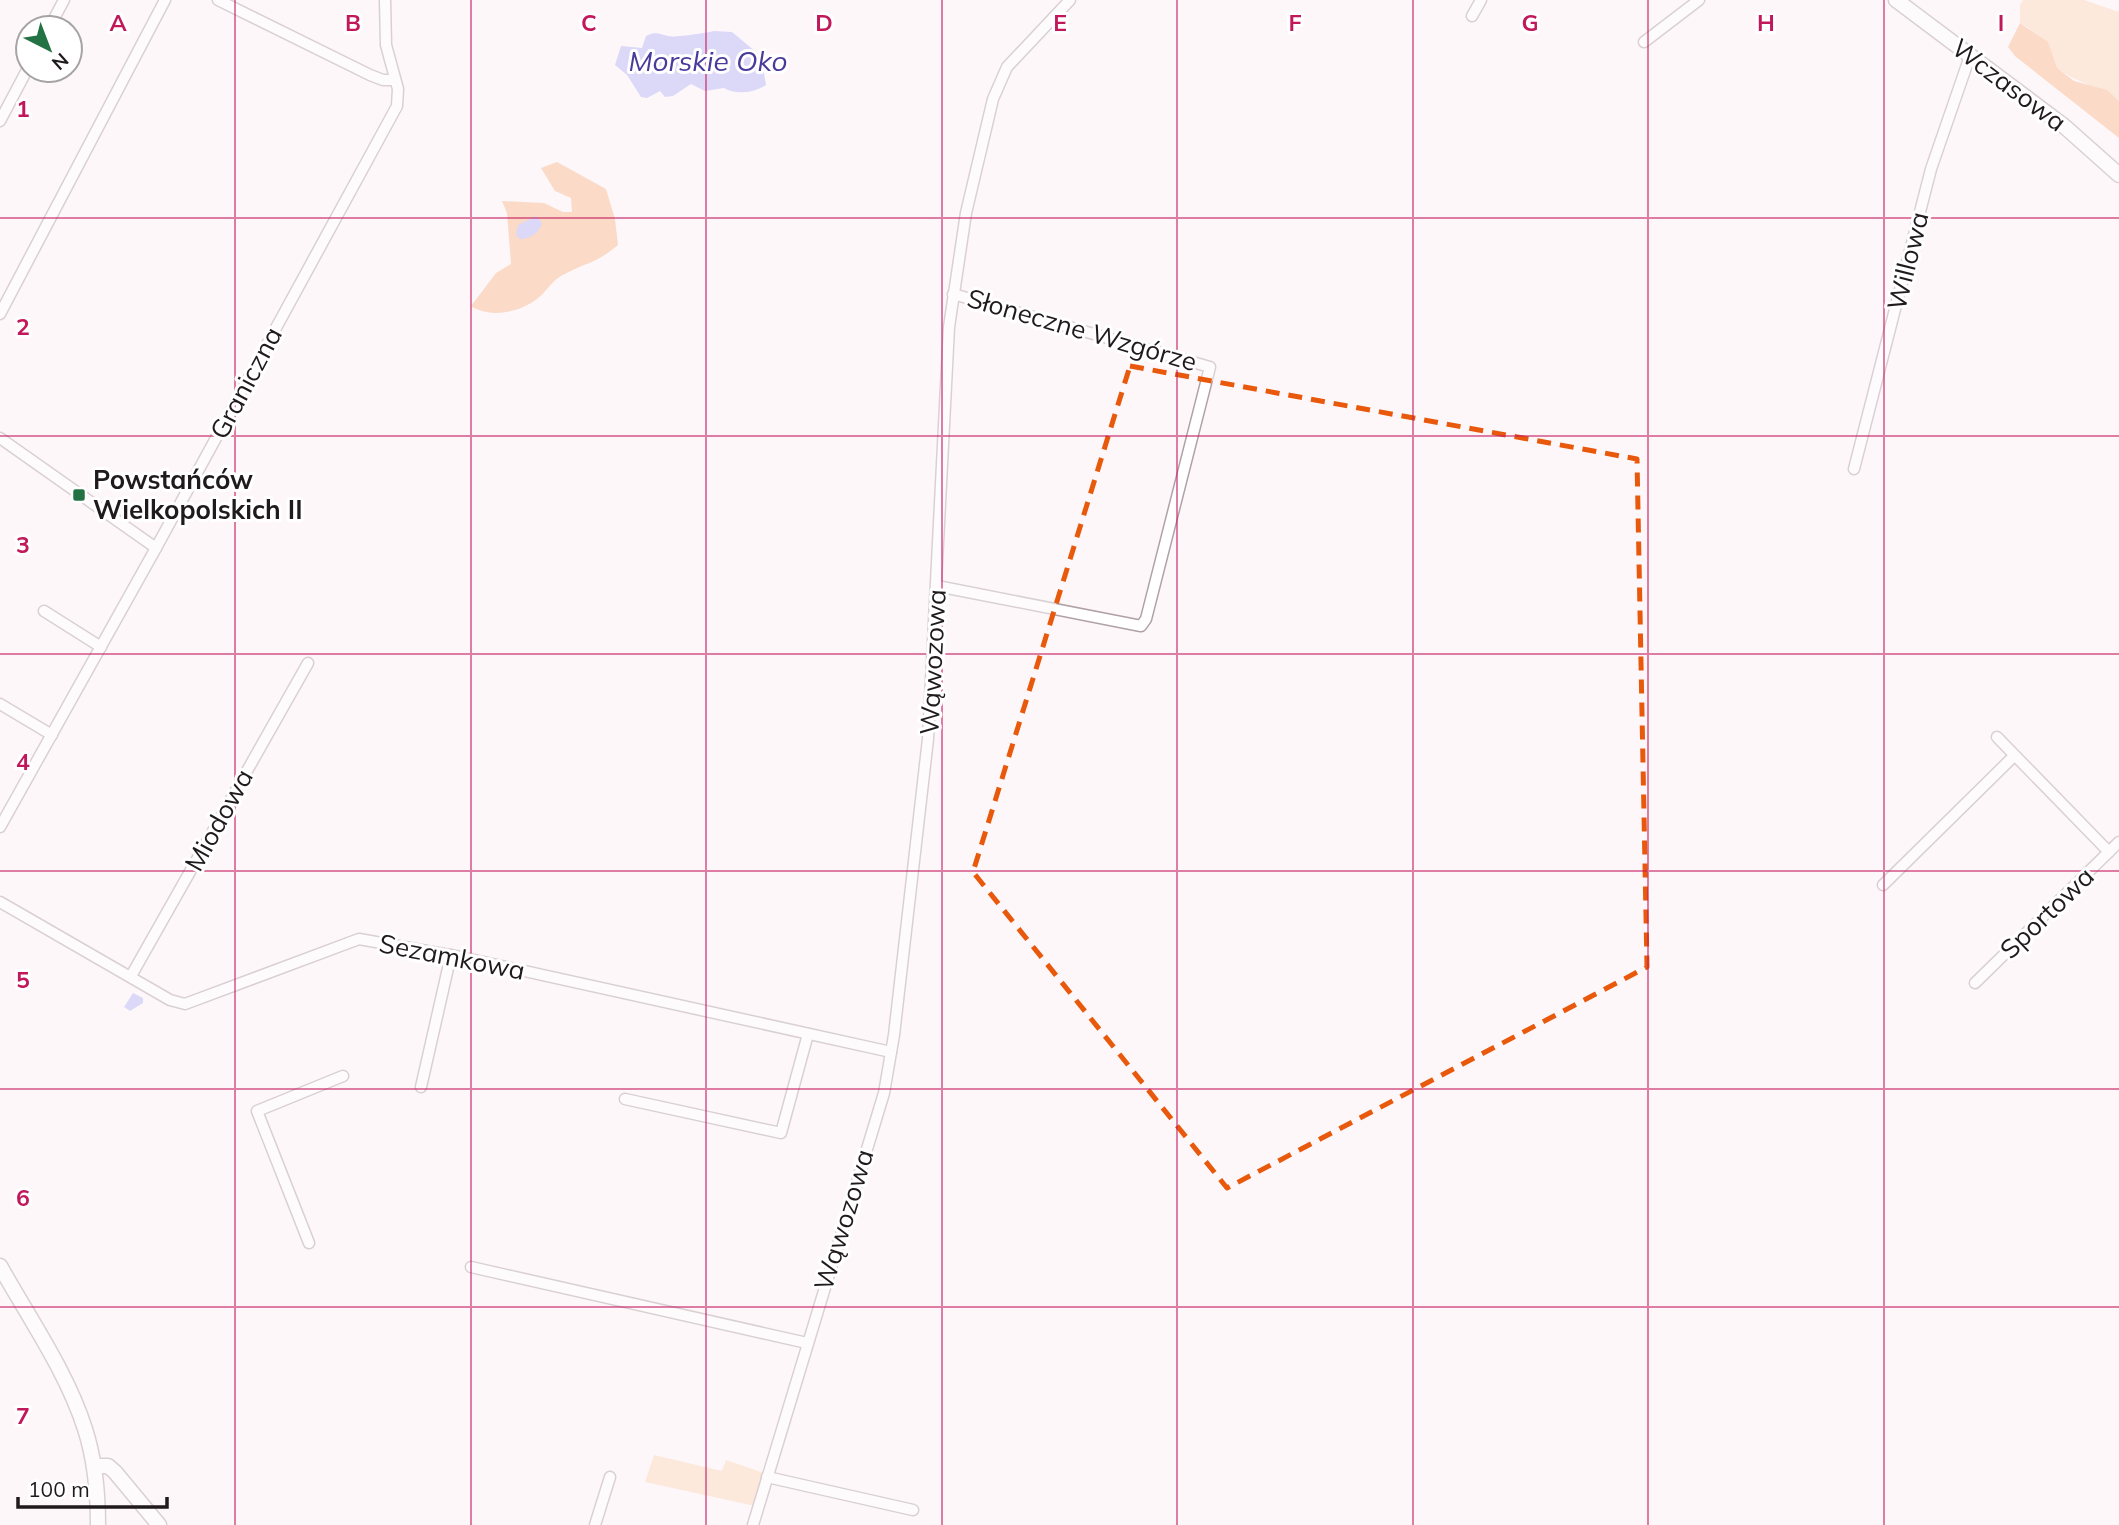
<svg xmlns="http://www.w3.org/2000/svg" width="2119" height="1525" viewBox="0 0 2119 1525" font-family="Mulish,sans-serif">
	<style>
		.green { fill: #fcd4b9 }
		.forest { fill: #f8b689 }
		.water { fill: #b3b1f6 }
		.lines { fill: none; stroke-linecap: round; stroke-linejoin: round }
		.minor-casing { stroke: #b0a1a7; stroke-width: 13 }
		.tertiary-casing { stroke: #b0a1a7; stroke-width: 17 }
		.minor { stroke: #fff; stroke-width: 10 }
		.tertiary { stroke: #fff; stroke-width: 14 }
		.marked { fill: none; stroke: #e8590c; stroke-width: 5; stroke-dasharray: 14 9; stroke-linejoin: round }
		.grid { fill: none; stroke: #c2185b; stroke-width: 2; stroke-opacity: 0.55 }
		.poi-dot { fill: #227243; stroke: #fff; stroke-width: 2.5 }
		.labels { text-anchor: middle; stroke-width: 6; stroke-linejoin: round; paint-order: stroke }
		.street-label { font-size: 26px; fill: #201a1c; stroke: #fff }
		.poi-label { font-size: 26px; font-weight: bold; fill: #201a1c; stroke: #fff; text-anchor: start }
		.water-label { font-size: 28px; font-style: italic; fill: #493a9b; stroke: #fff }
		.grid-label { font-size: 23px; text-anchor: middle; font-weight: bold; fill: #c2185b; stroke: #fff; stroke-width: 6; stroke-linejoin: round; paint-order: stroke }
	</style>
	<rect width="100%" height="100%" fill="#fef7fa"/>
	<g class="green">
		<path d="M2023,0H2084L2119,12V101C2099,87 2078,83 2056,68C2051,46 2039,33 2020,23V5Z"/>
		<path d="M654,1455L722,1471L726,1460L764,1473L755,1506L645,1482Z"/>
	</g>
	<g class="forest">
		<path d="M2020,23L2048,42L2057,68L2074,81L2107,90L2119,101V138L2015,56L2008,47Z"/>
		<path d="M557,162L606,189L615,219L618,245C596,264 584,263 561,276C552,281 546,292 537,299C520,312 491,319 471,306L496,273L511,264L507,213L502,201L544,203L563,212H572L571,198L555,191L541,168Z"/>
	</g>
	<g class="water">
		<path d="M714,31L732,32L761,56L766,85C754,93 736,95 724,88L705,91L691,84L673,96L665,97L660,91L647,98L641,97L627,75L615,65L621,46L642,48L646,36C656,31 659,34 668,36C674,38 705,33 714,31Z"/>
		<path d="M536,216L542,223C540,232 530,239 520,239L516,235L518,225Z"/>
		<path d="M133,993L143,998V1003L130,1011L124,1007Z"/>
	</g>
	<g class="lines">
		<g class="minor-casing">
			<g id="minor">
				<path d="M218,0L370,75L383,80H395"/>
				<path d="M1472,16L1481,0"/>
				<path d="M49,28L64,0"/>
				<path d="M1644,42L1699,0"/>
				<path d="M0,121L28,68"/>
				<path d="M0,314L165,0"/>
				<path d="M0,438L156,548"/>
				<path d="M1854,469L1931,169L1970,56"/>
				<path d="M937,586L1141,626L1146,619L1210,367L953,294"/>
				<path d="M44,611L101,647"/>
				<path d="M0,704L52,735"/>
				<path d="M1997,737L2109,852"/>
				<path d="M0,827L156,548L397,106L398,89L386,45L385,0"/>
				<path d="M1883,885L2014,756"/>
				<path d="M0,902L170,1000L185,1004L359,939L461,957L891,1052"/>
				<path d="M131,976L308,663"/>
				<path d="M1975,983L2119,842"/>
				<path d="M421,1087L451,955"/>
				<path d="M625,1099L781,1133L808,1034"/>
				<path d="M309,1243L257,1111L343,1076"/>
				<path d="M471,1267L807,1343"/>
				<path d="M767,1477L913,1510"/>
				<path d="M595,1525L610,1477"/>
				<path d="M753,1525L884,1093L894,1035L928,739L949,327L966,213L993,99L1007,67L1070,0"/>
			</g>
		</g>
		<g class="tertiary-casing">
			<g id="tertiary">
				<path d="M1896,0L2064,126L2119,175"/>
				<path d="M0,1266C29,1318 67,1372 85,1429C95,1460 98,1493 98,1525"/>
				<path d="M94,1466H108L115,1472L159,1525"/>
			</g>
		</g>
		<use href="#minor" class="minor"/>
		<use href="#tertiary" class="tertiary"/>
	</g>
	<path d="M0 0H2119V1525H0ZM1130,366L1637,459L1647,967L1227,1188L973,872Z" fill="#fef7fa" fill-opacity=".55" fill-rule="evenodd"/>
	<path class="marked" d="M1130,366L1637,459L1647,967L1227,1188L973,872Z"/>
	<path class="grid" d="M235,0V1525M471,0V1525M706,0V1525M942,0V1525M1177,0V1525M1413,0V1525M1648,0V1525M1884,0V1525M0,218H2119M0,436H2119M0,654H2119M0,871H2119M0,1089H2119M0,1307H2119"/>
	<rect class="poi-dot" x="72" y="488" width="14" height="14" rx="3.5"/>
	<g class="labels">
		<g class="street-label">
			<text transform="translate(2009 85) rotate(37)" y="9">Wczasowa</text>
			<text transform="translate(1908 261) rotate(-76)" y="9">Willowa</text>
			<text transform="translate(1082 330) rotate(16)" y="9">Słoneczne Wzgórze</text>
			<text transform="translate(246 383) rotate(-62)" y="9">Graniczna</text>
			<text transform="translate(933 662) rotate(-87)" y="9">Wąwozowa</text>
			<text transform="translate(219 820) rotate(-61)" y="9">Miodowa</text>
			<text transform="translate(2047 913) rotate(-44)" y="9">Sportowa</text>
			<text transform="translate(452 957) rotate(11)" y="9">Sezamkowa</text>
			<text transform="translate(844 1220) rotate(-73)" y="9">Wąwozowa</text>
		</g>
		<g class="poi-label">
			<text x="93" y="489">Powstańców<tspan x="93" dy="30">Wielkopolskich II</tspan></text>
		</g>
		<g class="water-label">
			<text x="708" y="71">Morskie Oko</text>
		</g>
	</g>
	<g class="grid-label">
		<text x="118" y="31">A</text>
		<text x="353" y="31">B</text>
		<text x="589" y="31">C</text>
		<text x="824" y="31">D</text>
		<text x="1060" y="31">E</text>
		<text x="1295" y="31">F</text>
		<text x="1530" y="31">G</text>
		<text x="1766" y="31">H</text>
		<text x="2001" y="31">I</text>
		<text x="23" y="117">1</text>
		<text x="23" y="335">2</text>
		<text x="23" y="553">3</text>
		<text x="23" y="770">4</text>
		<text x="23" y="988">5</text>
		<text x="23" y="1206">6</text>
		<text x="23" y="1424">7</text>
	</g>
	<g transform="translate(49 49) rotate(138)"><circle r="33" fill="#ffffff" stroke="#a6a3a4" stroke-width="2"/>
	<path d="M0-5L12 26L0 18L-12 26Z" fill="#227243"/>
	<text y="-10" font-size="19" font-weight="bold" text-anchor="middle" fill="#201a1c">N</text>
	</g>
	<path d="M18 1497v10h149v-10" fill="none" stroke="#201a1c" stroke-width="3.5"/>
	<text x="28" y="1497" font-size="21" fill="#201a1c" stroke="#ffffff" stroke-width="5" paint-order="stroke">100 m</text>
</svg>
